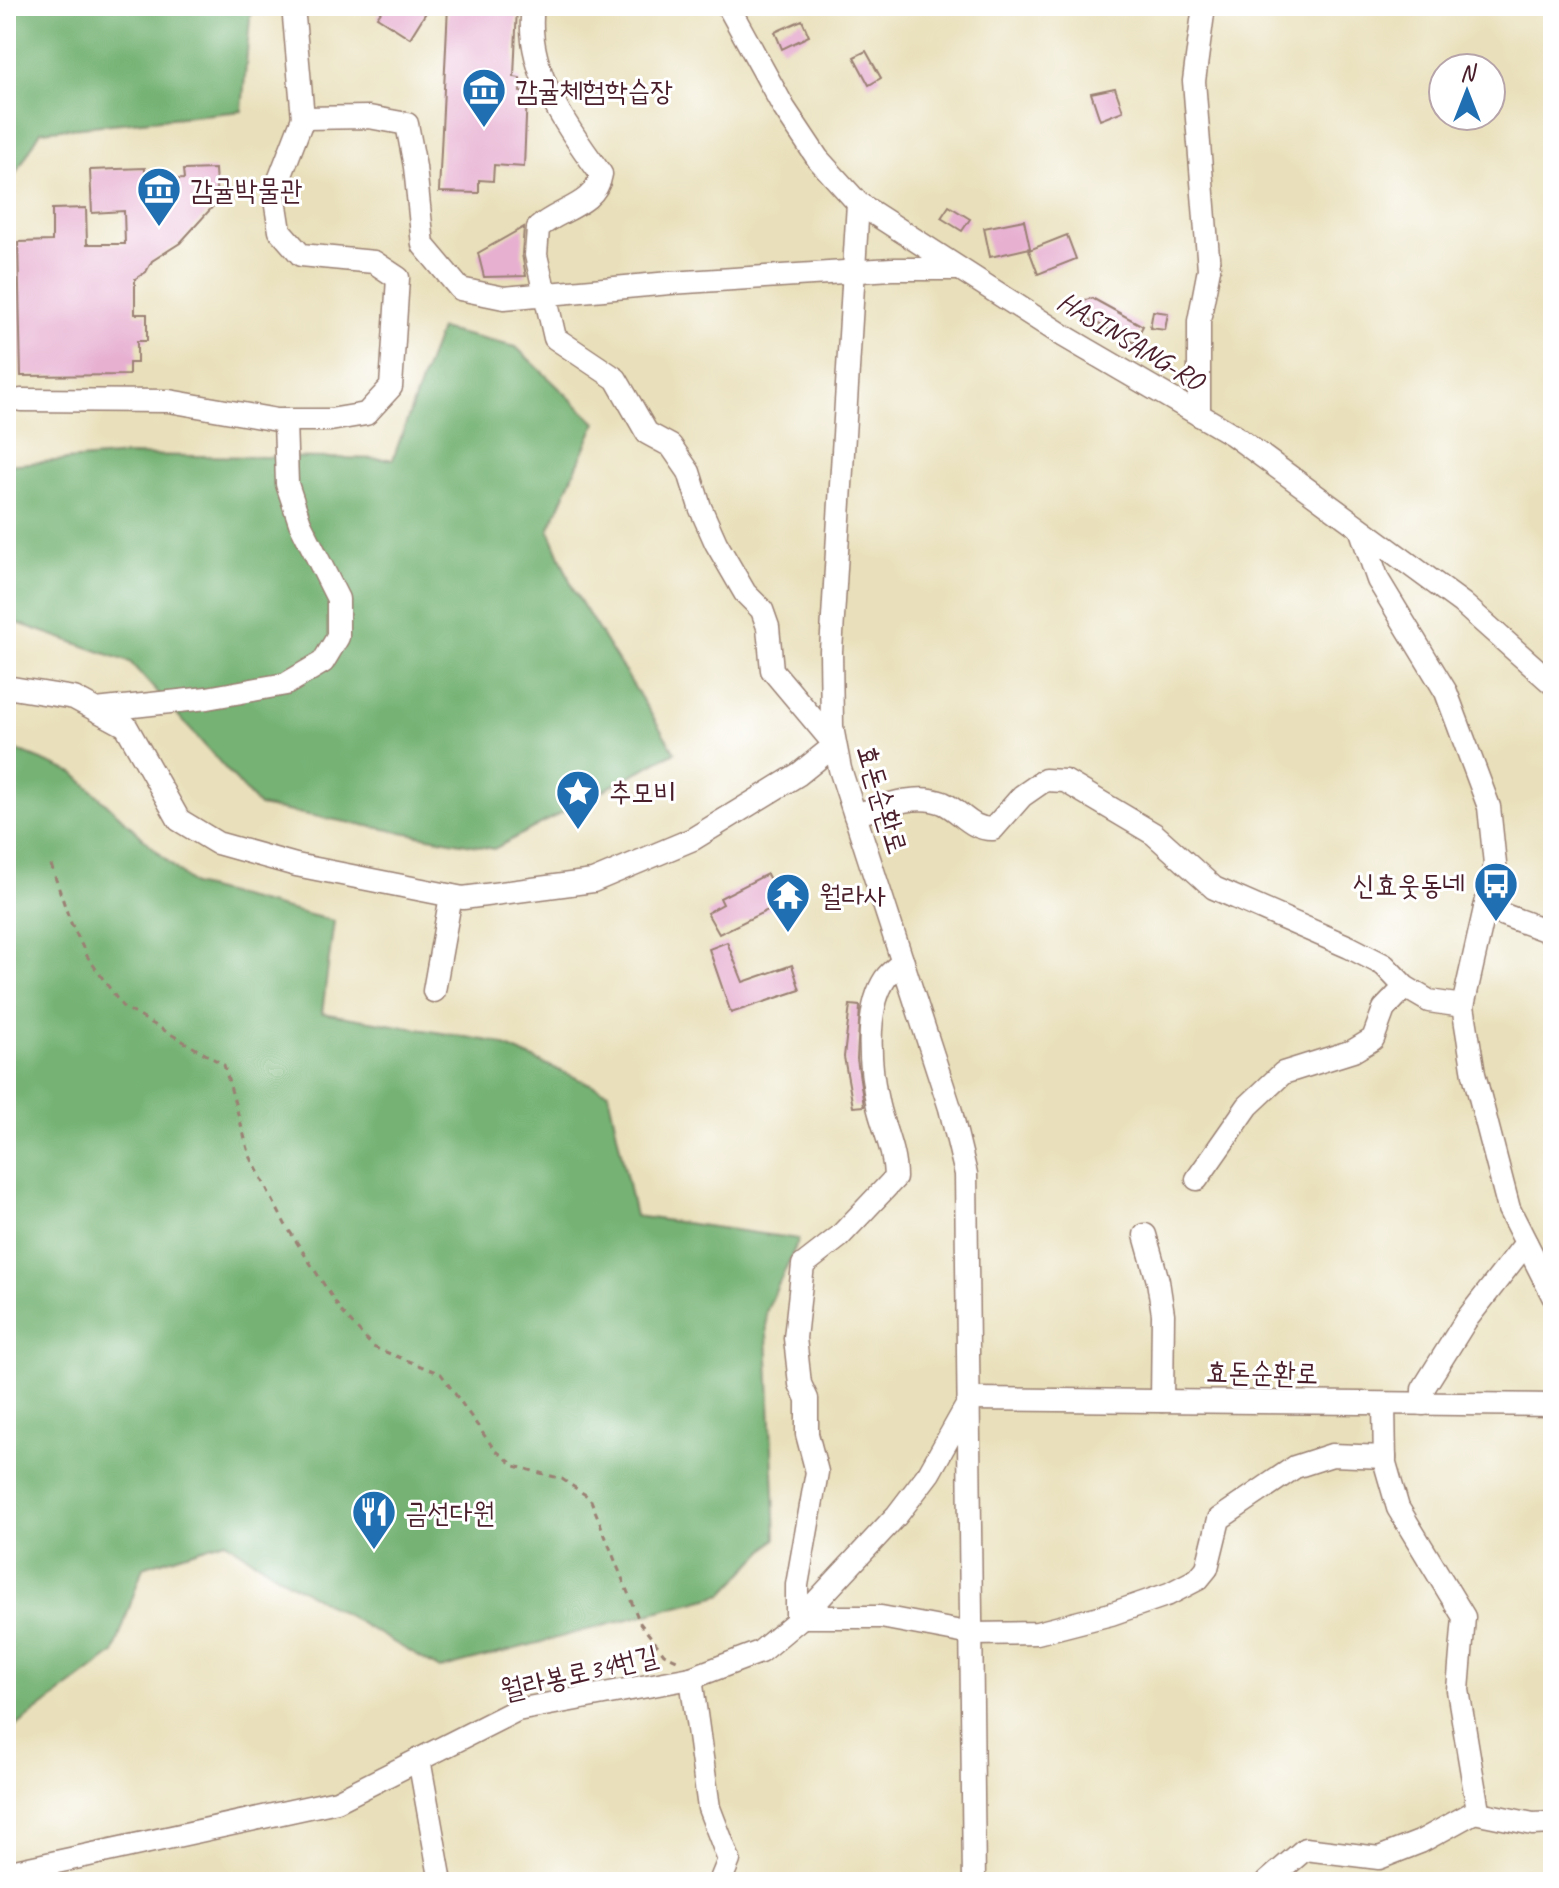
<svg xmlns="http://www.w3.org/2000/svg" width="1559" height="1888" viewBox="0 0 1559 1888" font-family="Caveat,'Poor Story',sans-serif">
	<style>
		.forest { fill: #74b273; stroke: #5f684f; stroke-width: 2 }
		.building { fill: #e7b0d1 }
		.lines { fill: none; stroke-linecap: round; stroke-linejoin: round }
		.minor-casing { stroke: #9a8073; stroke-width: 25 }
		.path { stroke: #9a8073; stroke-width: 3; stroke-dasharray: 6 6; stroke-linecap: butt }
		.minor { stroke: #fff; stroke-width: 22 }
		.labels { text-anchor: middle; stroke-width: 6; stroke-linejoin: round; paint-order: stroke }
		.poi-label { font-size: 28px; fill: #4a1f2b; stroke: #fff; text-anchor: start }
		.street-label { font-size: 28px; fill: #4a1f2b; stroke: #fff }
	</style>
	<rect width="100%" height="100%" fill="#fff"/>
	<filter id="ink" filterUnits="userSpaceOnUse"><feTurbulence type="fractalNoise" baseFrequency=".0125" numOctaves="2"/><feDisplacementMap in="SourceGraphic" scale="16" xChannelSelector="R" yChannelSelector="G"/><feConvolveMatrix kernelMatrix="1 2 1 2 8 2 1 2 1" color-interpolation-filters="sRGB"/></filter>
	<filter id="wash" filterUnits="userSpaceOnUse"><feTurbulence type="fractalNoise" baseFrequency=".006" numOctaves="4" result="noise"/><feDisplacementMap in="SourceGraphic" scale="32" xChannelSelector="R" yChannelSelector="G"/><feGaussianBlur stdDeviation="1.8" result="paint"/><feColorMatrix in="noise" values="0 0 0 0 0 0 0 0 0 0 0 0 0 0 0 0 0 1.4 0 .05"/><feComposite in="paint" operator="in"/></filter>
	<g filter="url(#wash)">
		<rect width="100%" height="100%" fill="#e9e0bb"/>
		<g class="forest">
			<path d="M6,6H251L242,111L41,131L6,190Z"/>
			<path d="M440,329L516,347L596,423L549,530L574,591L675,752L494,849L259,806L130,662L6,619V465L127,455L393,459Z"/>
			<path d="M6,746L74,773L193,885L334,921L322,1013L496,1042L608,1092L635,1216L799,1239L766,1312L776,1538L723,1594L440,1669L285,1580L225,1541L143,1567L114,1653L6,1734Z"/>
		</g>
		<g id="blocks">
			<g class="building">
				<path d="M385,6H430L410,38L377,17Z"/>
				<path d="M448,6H517L514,77L520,78V92L527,93L524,167L494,165L493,181L479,180V193L439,192Z"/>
				<path d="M802,20L809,36L782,49L775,32Z"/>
				<path d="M866,51L881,78L869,85L854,57Z"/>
				<path d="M1115,88L1123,111L1100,120L1091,93Z"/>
				<path d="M145,168V181L184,179L183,170L215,169L217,202L180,243L152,261L146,272L135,279V314H147V341H137V363H129V375L21,376L18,242L52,241V209L86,208L87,244H125L124,211L92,213L90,170Z"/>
				<path d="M949,206L970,219L962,231L941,218Z"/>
				<path d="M1024,220L1030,248L990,257L984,228Z"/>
				<path d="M524,227L522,254L526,276L484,277L478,253Z"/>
				<path d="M1067,235L1076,259L1038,274L1029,250Z"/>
				<path d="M1092,298L1143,326L1134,343L1074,311L1079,302Z"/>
				<path d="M1153,311L1168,313L1165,330L1150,328Z"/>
				<path d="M767,874L782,903L719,934L707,913L723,904L720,898Z"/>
				<path d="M727,942L743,982L792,965L800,990L731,1013L709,949Z"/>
				<path d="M850,1005L860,1006L857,1059L864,1106L853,1107L844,1057Z"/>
			</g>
		</g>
	</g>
	<g filter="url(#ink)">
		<use href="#blocks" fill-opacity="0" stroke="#9a8073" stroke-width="2"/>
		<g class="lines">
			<g class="minor-casing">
				<g id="minor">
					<path d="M293,6L303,118L369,117L407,124L415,167L423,245L460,289L504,298L670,283L892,269H958"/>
					<path d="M728,6L784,108L818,159L858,203L1064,336L1232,434L1462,603L1553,684"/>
					<path d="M858,203L831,651L832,727L840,769L950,1108L966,1174L974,1882"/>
					<path d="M21,400L169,401L277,420H330L366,414L391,387L398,278L374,262L301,255L280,231L274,193L303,118"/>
					<path d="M1199,415V321L1209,269L1194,81L1204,6"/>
					<path d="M1361,531L1378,580L1446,692L1489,807L1495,864L1463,1006L1474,1074L1509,1209L1553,1296"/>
					<path d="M6,687L74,698L126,726L179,820L217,843L296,865L463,898L593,881L693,839L799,774L835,745L772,670L768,627L762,610L745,593L716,543L700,507L689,472L671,446L647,433L616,379L555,338L536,255L538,228C558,209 596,206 601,174C566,127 524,68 533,6"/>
					<path d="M96,710L207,698L286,684L323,662L338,637V599L300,523L287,484L285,420"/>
					<path d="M855,815C881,807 916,792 943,803C961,811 971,830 993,829L1022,796L1045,780L1065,781L1154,834L1214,888L1349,947L1384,965L1405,987L1429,1001L1463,1006"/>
					<path d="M1485,908L1553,933"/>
					<path d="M434,991L451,896"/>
					<path d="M1197,1179L1248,1106L1283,1073L1353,1051L1373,1039L1384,1009L1405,987"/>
					<path d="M1145,1235L1158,1281L1163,1314L1162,1401"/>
					<path d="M970,1399L1553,1405"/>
					<path d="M1423,1404V1389L1466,1320L1526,1243"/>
					<path d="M802,1617H881L972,1634L1037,1633L1111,1614L1169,1594L1198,1579L1207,1568L1219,1519L1295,1467L1332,1455L1385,1457"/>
					<path d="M797,1621V1585L817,1472L807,1434V1399L800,1384L795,1338L803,1265L839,1237L895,1178C895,1151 884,1131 878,1106C870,1071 864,1011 885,979C889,973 897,967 903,962"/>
					<path d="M691,1678L709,1808L729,1860L720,1882"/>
					<path d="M419,1759L441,1882"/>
					<path d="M1474,1812L1533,1824L1553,1823"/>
					<path d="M6,1873L337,1801L517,1710L691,1678L760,1652L802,1617L897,1515L929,1473L970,1400"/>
					<path d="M1267,1882L1305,1849L1379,1858L1420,1842L1478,1810L1458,1690L1464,1617L1398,1508L1385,1463L1384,1404"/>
				</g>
			</g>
			<path class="path" d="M51,865L70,921L87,956L122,1006L224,1065L250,1156L285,1224L341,1311L373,1347L441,1374L494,1449L515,1466L562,1479L590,1498L640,1623L664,1654L677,1660"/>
			<use href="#minor" class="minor"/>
		</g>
	</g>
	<defs>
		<g id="museum-pin" transform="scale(2.3)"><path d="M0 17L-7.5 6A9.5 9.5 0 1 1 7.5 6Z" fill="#1f6fb2" stroke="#fff"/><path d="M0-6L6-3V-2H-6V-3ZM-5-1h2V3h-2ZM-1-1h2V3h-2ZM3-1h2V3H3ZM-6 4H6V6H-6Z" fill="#fff"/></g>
		<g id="sight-pin" transform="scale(2.3)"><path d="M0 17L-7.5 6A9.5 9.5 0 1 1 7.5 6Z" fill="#1f6fb2" stroke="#fff"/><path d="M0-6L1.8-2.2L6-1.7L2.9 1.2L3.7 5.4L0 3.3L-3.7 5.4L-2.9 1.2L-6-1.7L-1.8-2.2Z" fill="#fff"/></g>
		<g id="bus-pin" transform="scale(2.3)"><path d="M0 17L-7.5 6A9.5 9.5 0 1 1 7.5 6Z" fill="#1f6fb2" stroke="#fff"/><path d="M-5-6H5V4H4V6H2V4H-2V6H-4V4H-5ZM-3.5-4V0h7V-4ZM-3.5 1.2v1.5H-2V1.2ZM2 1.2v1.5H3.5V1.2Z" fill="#fff"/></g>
		<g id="temple-pin" transform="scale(2.3)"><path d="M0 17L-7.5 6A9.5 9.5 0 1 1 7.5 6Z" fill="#1f6fb2" stroke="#fff"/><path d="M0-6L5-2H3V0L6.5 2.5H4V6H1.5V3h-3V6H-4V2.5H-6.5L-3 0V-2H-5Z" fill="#fff"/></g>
		<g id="restaurant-pin" transform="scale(2.3)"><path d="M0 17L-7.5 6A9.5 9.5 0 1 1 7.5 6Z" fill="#1f6fb2" stroke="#fff"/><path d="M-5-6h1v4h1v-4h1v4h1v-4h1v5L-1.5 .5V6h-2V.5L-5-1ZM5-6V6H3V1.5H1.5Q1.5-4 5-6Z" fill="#fff"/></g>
	</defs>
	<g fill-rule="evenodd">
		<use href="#museum-pin" x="484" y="90"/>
		<use href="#museum-pin" x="159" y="189"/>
		<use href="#sight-pin" x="578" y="792"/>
		<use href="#bus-pin" x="1496" y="884"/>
		<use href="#temple-pin" x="788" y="895"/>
		<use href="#restaurant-pin" x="374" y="1512"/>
	</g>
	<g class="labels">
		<g class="poi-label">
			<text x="515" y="100">감귤체험학습장</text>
			<text x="190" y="199">감귤박물관</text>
			<text x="609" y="802">추모비</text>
			<text x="1465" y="894" text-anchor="end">신효웃동네</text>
			<text x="819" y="905">월라사</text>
			<text x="405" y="1522">금선다원</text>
		</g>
		<g class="street-label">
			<text transform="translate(1131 340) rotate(31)" y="10">HASINSANG-RO</text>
			<text transform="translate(883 799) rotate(73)" y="10">효돈순환로</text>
			<text transform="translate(1262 1372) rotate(1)" y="10">효돈순환로</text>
			<text transform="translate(579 1672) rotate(-13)" y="10">월라봉로34번길</text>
		</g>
	</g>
	<rect width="1559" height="1888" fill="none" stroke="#fff" stroke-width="32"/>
	<g transform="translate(1467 92)"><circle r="38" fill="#ffffff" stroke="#b7a5aa" stroke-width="2"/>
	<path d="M0-6L14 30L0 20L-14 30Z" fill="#1f6fb2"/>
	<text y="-12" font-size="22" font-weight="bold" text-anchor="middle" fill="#4a1f2b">N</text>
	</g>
</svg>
